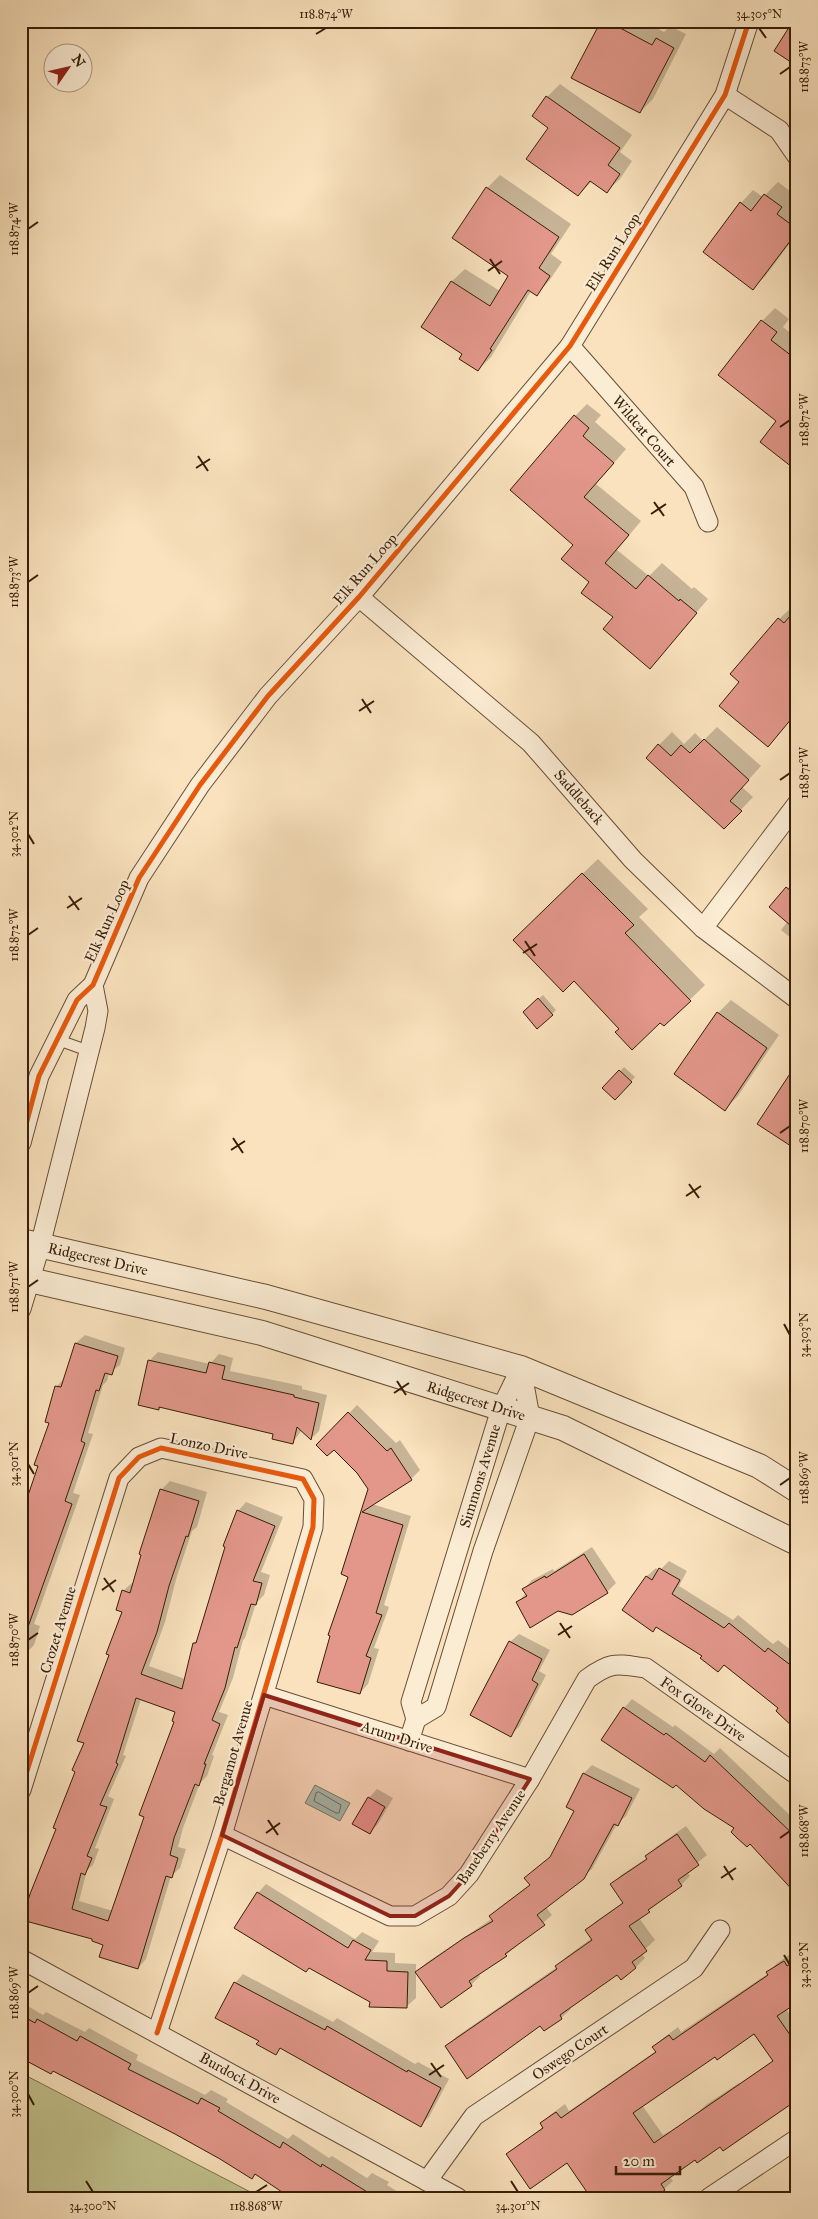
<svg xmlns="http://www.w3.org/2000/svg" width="818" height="2219" viewBox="0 0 818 2219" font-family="'IM FELL Great Primer',serif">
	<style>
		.green { fill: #c1c28e; stroke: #7c704a }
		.water { fill: #9fbfab; stroke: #757e69 }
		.shadow { fill: #0003; fill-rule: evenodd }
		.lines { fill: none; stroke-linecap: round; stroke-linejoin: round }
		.shore { stroke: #6b6e58; stroke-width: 1 }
		.building { fill: #e2978a; stroke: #371d06; fill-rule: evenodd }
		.service-casing { stroke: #684e34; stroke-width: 12 }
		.minor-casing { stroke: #684e34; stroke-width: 21 }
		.tertiary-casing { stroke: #684e34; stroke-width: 26 }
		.service { stroke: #fbecd4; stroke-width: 10 }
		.minor { stroke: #fbecd4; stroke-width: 19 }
		.tertiary { stroke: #fbecd4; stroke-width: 24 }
		.cycleway-casing { stroke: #fbecd4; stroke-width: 8 }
		.cycleway { stroke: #e8590c; stroke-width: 5 }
		.marked { fill: #8f2418; fill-opacity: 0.2; stroke: #8f2418; stroke-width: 4; stroke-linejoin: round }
		.ticks { fill: none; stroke: #371d06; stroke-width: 2 }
		.labels { text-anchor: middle; stroke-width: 4.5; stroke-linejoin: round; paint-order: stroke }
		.street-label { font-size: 15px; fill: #371d06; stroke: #fbecd4 }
		.neatline { fill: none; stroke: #371d06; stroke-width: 2 }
		.ticks-label { font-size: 12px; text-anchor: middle; fill: #371d06 }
	</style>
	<rect width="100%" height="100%" fill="#f9e2bd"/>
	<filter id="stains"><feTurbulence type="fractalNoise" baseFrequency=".004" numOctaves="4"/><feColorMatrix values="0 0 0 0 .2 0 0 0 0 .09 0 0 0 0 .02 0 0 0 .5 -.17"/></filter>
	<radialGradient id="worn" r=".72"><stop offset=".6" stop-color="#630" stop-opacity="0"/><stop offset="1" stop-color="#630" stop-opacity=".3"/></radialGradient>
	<path class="green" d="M21,2073L262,2198H21Z"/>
	<path class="water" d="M315,1785L350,1803L340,1821L305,1803Z"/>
	<g class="shadow">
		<path d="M602,21H644L664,32L670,26L686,34L653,99L640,112Z"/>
		<path d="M560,84L632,135L620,152L632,161L620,179L607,191L592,181L578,195L550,127L534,116L547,97Z"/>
		<path d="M500,175L571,224L551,254L562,262L549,281L537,294L531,291L491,357L478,370L464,353L423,327L452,281L465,269L500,291L510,276L487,188Z"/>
		<path d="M778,182L794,194L789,201L797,206V234L766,275L753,288L741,203L753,190L763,197Z"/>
		<path d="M775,308L789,319L783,327L797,338V462L778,421L720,375L762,321Z"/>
		<path d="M587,404L601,415L595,422L626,449L596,484L641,521L617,550L649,576L662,563L692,589L694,587L708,599L650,667L591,582L574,545L575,416Z"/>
		<path d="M792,607L797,610V713L768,745L741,682L779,619Z"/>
		<path d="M717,727L761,766L742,787L753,797L724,828L659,745L672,732L684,744L695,733L703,741Z"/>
		<path d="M598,859L648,909L639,917L705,985L664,1025L660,1021L620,1029L530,924Z"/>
		<path d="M797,878V943L781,930L788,921L771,907Z"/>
		<path d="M543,995L556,1010L552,1014L528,1008Z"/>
		<path d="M731,1000L779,1035L738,1096L725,1109L718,1013Z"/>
		<path d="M624,1067L635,1077L615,1099L604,1088Z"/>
		<path d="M85,1335L125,1348L120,1365L109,1373L107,1381L103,1385L88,1433L93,1434L73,1493L80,1495L34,1624L40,1626L34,1645L28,1651L21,1675V1525L40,1466L57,1386L66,1377L76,1343Z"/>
		<path d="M158,1352L210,1364L219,1354L233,1358L230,1371L302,1386V1389L327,1395L319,1431L311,1439L302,1430L293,1442L274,1433L161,1406L158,1408L149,1361Z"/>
		<path d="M357,1405L396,1443L400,1440L420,1470L411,1479L372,1504L411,1516L384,1605L389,1607L374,1648L379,1649L368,1684L360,1693L350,1576L343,1574L369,1489L358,1472L334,1448L318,1445Z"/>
		<path d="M170,1481L207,1492L197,1527L192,1531L177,1576L165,1622L149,1666L185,1679L194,1643L199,1638L238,1511L246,1502L283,1517L261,1572L270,1575L264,1595L256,1603L245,1638L243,1640L233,1678L219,1712L228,1715L212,1755L214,1756L207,1776L200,1783L183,1828L178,1847L186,1849L180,1868L171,1876L146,1959L138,1968L94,1938L24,1919L58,1828L86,1743L123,1611V1591L132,1583H134L161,1490ZM141,1699L177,1712L176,1721L113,1911L79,1901L87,1870L93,1865L99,1849L95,1848L114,1799L108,1796L126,1756L123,1755Z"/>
		<path d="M592,1547L616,1583L607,1592L517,1603L526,1593L524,1589L532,1580L553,1569L554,1571Z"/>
		<path d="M669,1561L687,1571L679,1586L733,1620L738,1615L773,1644L778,1640L797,1655V1717L780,1708L724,1664L704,1656L657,1626L624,1609L647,1576L656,1568L659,1571Z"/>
		<path d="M519,1634L550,1650L539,1671L546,1675L519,1727L510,1735V1642Z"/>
		<path d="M632,1699L673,1727L675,1725L714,1754L720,1748L797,1822V1894L624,1708Z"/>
		<path d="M592,1765L640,1789L626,1816L617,1824L592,1869L546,1907L552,1915L506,1955L478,1973L480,1976L471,1985L441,2006L417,1972L426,1963L493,1918L491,1916L500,1907L531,1884L553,1855L576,1811L584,1773Z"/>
		<path d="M377,1789L393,1798L378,1824L369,1833V1798Z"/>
		<path d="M686,1826L707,1855L687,1871L690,1876L681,1885L639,1918L655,1940L641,1953L645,1958L636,1967L617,1973L569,2007L571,2009L561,2018L447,2046L456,2037L557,1967L566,1957L592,1938L587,1930L596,1921L624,1902L612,1884L621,1875L647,1858L656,1847Z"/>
		<path d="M266,1884L355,1939L362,1932L379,1941L372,1952L395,1953V1963L416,1964V1998L407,2006L371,2001L258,1893Z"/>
		<path d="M792,1953L797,1957V2002L786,2009L797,2025V2093L686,2123L707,2104L739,2083L740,2084L774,2060L755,2032L715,2055L642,2105L663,2135L669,2132L688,2160L669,2176L673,2181L664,2189L567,2162L508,2155L544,2126L542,2123L550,2115L565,2104L569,2111L656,2051L654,2047L662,2039L678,2027L681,2032L769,1973L776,1964Z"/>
		<path d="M243,1974L333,2022L337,2018L415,2064L418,2062L449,2079L429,2117L421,2125L282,2047L276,2053L260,2040L235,1983Z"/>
		<path d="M21,2002L43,2015L46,2012L85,2032L89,2028L138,2055L136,2060L205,2095L211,2090L228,2099L226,2102L288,2139L293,2134L329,2158L332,2156L367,2178L372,2173L389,2182L387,2185L408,2198H301L256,2174L252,2178L221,2158L54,2070L21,2057Z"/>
	</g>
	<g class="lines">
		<path class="shore" d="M319,1792L341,1805L339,1813H336L314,1801L316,1793Z"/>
	</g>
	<g class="building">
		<path d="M601,21H607L652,45L656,38L674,48L640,113L571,78Z"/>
		<path d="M793,21H797V66L774,51Z"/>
		<path d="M546,96L620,148L608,165L620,174L607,193L590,181L578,196L526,159L548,128L532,116Z"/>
		<path d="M486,187L559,237L539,268L550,276L537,296L528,290L490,349L492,350L478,371L459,359L462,354L421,327L451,281L490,306L508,276L452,238Z"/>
		<path d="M764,194L782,207L777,214L797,229V232L753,290L703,252L740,202L751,211Z"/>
		<path d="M761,320L777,332L771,340L797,360V471L760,442L776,421L718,375Z"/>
		<path d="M574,415L589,428L583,436L614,463L584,497L629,535L605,563L636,589L648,575L679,601L680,599L697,613L650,669L603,629L613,617L581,593L589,582L561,559L573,545L510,490Z"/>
		<path d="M797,608V712L768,747L719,706L739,682L730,674L778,618L784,623Z"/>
		<path d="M704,739L749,780L730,801L742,811L724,829L646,758L658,744L671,756L681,745L690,753Z"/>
		<path d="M582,873L634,925L625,933L691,1001L664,1026L660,1023L632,1050L615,1032L619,1029L574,981L563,992L513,940Z"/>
		<path d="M786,887L797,896V931L769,907Z"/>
		<path d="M538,998L553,1015L537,1029L523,1012Z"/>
		<path d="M717,1012L767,1048L725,1111L674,1074Z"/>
		<path d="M797,1063V1150L757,1124Z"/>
		<path d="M619,1070L632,1082L615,1100L602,1088Z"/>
		<path d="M75,1343L118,1356L112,1375L105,1373L99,1391L96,1390L81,1441L85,1443L65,1501L72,1504L24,1638H21V1516L38,1466L34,1465L49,1423L45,1422L55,1386L61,1387Z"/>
		<path d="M148,1360L206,1373L209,1362L225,1366L222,1379L294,1395V1397L319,1403L311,1440L297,1427L293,1444L272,1439L273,1434L159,1407V1410L138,1405Z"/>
		<path d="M348,1412L387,1451L391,1448L412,1480L362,1512L403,1525L376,1613L382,1615L366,1656L371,1658L360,1694L317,1682L330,1636L328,1635L348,1577L341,1574L368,1489L357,1473L334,1450L327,1456L316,1445Z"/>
		<path d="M160,1489L199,1501L188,1537L186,1536L169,1586L157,1632L141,1674L182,1689L193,1643H196L225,1547L223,1546L237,1510L275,1526L253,1581L262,1583L256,1605L251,1604L237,1648L235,1647L225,1688L212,1720L220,1724L204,1764H206L199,1786L195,1784L174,1838L170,1855L178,1858L172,1878L166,1876L138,1969L99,1957L103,1945L92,1941V1939L22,1920L30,1894L56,1829L53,1828L75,1772L72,1770L84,1743L77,1741L109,1655L106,1654L122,1612L116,1610L122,1590L130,1593L141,1555L139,1554ZM136,1698L175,1712L172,1721L174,1722L139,1815L144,1817L108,1921L72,1909L81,1873L85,1875L92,1858L87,1856L107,1807L100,1805L118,1764L116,1763Z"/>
		<path d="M584,1554L608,1593L572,1615L558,1611L530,1628L516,1602L527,1596L522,1589L545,1576L546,1578Z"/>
		<path d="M659,1568L680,1580L672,1594L724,1628L729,1623L765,1652L768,1648L797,1670V1731L776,1711L778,1708L724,1665L718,1672L700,1658L702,1656L656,1627L653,1632L622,1610L646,1576L652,1580Z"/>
		<path d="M509,1641L542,1659L532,1680L538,1684L511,1737L470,1715Z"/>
		<path d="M623,1707L664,1735L666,1733L705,1762L710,1755L797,1838V1895L750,1844L747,1847L736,1837L731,1832L734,1828L704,1809L676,1785L673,1788L601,1740Z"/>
		<path d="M583,1773L632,1798L618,1826L614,1824L584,1879L537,1915L545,1925L505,1954L507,1956L469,1981L472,1986L441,2008L415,1972L464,1938L493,1921L489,1916L530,1885L524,1878L550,1857L574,1811L566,1807Z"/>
		<path d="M368,1797L385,1807L370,1834L352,1824Z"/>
		<path d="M677,1834L699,1865L678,1880L682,1886L648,1910L650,1912L629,1926L647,1951L632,1962L636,1968L621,1980L617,1975L560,2015L562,2019L544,2031L540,2026L467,2079L445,2046L557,1969L555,1966L592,1940L585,1930L623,1903L610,1884L647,1859L645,1856Z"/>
		<path d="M257,1892L348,1948L353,1940L371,1950L365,1960L387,1961V1971L408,1972L407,2008L369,2007L370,2002L309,1968L306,1972L234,1928Z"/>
		<path d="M797,1959V2003L777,2016L797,2045V2100L723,2151L720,2147L697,2163L695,2160L661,2184L665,2190L654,2198H591L567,2163L530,2189L506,2154L543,2128L540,2123L556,2112L561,2118L656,2052L652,2047L669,2035L673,2040L768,1975L766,1972L784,1961L787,1966ZM754,2034L773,2061L654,2143L633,2113L715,2057L717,2060Z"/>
		<path d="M234,1982L325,2030L327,2026L407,2072L408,2070L441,2088L421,2127L280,2048L276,2055L256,2044L259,2041L215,2018Z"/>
		<path d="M21,2015L35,2023L37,2019L77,2041L80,2036L131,2064L128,2069L198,2104L201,2098L220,2108L218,2111L280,2148L283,2142L321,2167L322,2164L377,2198H291L255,2174L252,2179L220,2159L175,2134L53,2071L51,2074L21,2058Z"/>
	</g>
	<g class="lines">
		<g class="service-casing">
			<path id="service" d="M58,1040L89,1051"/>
		</g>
		<g class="minor-casing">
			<g id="minor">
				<path d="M725,95L779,130L797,156"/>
				<path d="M570,346L694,487L708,522"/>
				<path d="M359,597L531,743L633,860L703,928L797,999"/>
				<path d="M703,928L797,804"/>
				<path d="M21,1143L39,1076L77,1000L93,985L139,878L200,785L268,696L359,597L570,346L725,95L749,21"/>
				<path d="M21,1309L40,1246L95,1028L98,1011L93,985"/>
				<path d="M264,1695L530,1779"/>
				<path d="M409,1741L416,1719L411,1702L501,1409L521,1368L530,1417L483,1551L436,1707L416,1719"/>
				<path d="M21,1790L119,1478L139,1457L161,1448L303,1479L314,1499L313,1527L222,1835L157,2033"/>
				<path d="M222,1835L390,1916H415L449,1896L469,1874L530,1779L587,1679C612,1661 616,1664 646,1668L797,1775"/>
				<path d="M21,1959L458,2198"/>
				<path d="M427,2181L474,2116L694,1968L720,1930"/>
				<path d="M709,2198L797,2139"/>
			</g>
		</g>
		<g class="tertiary-casing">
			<g id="tertiary">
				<path d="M21,1241L266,1297L521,1368L759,1466L797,1490"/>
				<path d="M21,1278L262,1333L563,1428L797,1543"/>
			</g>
		</g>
		<use href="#service" class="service"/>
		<use href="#minor" class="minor"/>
		<use href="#tertiary" class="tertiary"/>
		<g class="cycleway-casing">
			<g id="cycleway">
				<path d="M21,1143L39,1076L77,1000L93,985L139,878L200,785L268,696L359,597L570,346L725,95L749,21"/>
				<path d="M21,1790L119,1478L139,1457L161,1448L303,1479L314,1499L313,1527L222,1835L157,2033"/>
			</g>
		</g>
		<use href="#cycleway" class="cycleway"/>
	</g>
	<path class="marked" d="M264,1695L530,1779L469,1874L449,1896L415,1916H390L222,1835Z"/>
	<path class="ticks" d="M759,28L766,38M316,34L326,28M780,74L790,67M28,229L38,222M490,259L500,274M488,271L502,261M780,427L790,420M198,456L208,471M196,468L210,459M654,502L664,516M651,514L666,504M28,582L38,575M362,699L371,713M359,711L374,701M780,780L790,773M28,834L34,844M69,896L79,910M67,908L82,898M28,935L38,928M525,941L535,956M523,953L537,944M780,1133L790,1126M233,1138L243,1153M231,1150L245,1141M689,1184L699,1198M686,1196L701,1186M28,1287L38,1280M784,1324L790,1335M397,1381L406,1395M394,1393L409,1383M28,1464L34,1474M780,1485L790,1478M104,1578L114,1592M102,1590L116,1580M560,1623L570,1638M558,1635L572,1626M28,1640L38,1633M268,1820L278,1835M266,1833L280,1823M780,1838L790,1831M724,1866L733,1880M721,1878L736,1868M784,1955L790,1965M28,1993L38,1986M431,2063L441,2077M429,2075L444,2065M28,2094L34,2105M86,2181L93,2192M511,2181L518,2192M256,2192L267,2185"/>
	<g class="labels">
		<g class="street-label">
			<text transform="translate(613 252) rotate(-58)" y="5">Elk Run Loop</text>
			<text transform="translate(644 431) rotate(49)" y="5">Wildcat Court</text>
			<text transform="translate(365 569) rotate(-49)" y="5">Elk Run Loop</text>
			<text transform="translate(579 797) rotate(49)" y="5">Saddleback</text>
			<text transform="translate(107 921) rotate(-66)" y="5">Elk Run Loop</text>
			<text transform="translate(98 1259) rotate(13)" y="5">Ridgecrest Drive</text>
			<text transform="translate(476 1401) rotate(17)" y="5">Ridgecrest Drive</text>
			<text transform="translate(209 1446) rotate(12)" y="5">Lonzo Drive</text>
			<text transform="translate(480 1476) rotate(-73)" y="5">Simmons Avenue</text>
			<text transform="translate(58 1630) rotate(-73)" y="5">Crozet Avenue</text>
			<text transform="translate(703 1709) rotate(35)" y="5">Fox Glove Drive</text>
			<text transform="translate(397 1737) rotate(18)" y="5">Arum Drive</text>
			<text transform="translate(233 1753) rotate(-74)" y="5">Bergamot Avenue</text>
			<text transform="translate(491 1837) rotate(-56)" y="5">Baneberry Avenue</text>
			<text transform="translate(570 2052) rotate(-34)" y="5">Oswego Court</text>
			<text transform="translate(240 2078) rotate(29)" y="5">Burdock Drive</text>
		</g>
	</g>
	<rect width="818" height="2219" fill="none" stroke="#f9e2bd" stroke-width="55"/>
	<g transform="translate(68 68) rotate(56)"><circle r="24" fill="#fbecd4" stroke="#ad9982"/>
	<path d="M0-4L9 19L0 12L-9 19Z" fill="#8f2418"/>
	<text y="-8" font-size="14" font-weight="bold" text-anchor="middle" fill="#371d06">N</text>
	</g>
	<path d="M616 2166v8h64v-8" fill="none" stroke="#371d06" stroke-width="2.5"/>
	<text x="623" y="2166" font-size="15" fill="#371d06" stroke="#fbecd4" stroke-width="4" paint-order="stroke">20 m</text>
	<rect x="28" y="28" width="762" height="2164" class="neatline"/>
	<g class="ticks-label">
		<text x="326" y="18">118.874°W</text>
		<text x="759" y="18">34.305°N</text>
		<text transform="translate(804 67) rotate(-90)" y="4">118.873°W</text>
		<text transform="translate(14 229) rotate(-90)" y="4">118.874°W</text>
		<text transform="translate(804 420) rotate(-90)" y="4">118.872°W</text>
		<text transform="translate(14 582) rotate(-90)" y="4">118.873°W</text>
		<text transform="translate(804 773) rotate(-90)" y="4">118.871°W</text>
		<text transform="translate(14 834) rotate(-90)" y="4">34.302°N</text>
		<text transform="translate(14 935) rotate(-90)" y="4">118.872°W</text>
		<text transform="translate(804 1126) rotate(-90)" y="4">118.870°W</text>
		<text transform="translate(14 1287) rotate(-90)" y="4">118.871°W</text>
		<text transform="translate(804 1335) rotate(-90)" y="4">34.303°N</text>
		<text transform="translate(14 1464) rotate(-90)" y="4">34.301°N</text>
		<text transform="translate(804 1478) rotate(-90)" y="4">118.869°W</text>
		<text transform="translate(14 1640) rotate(-90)" y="4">118.870°W</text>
		<text transform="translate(804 1831) rotate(-90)" y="4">118.868°W</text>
		<text transform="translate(804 1965) rotate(-90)" y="4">34.302°N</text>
		<text transform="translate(14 1993) rotate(-90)" y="4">118.869°W</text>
		<text transform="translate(14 2094) rotate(-90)" y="4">34.300°N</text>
		<text x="93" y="2210">34.300°N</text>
		<text x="256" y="2210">118.868°W</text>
		<text x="518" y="2210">34.301°N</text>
	</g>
	<rect width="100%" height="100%" filter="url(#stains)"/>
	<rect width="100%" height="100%" fill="url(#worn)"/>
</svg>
